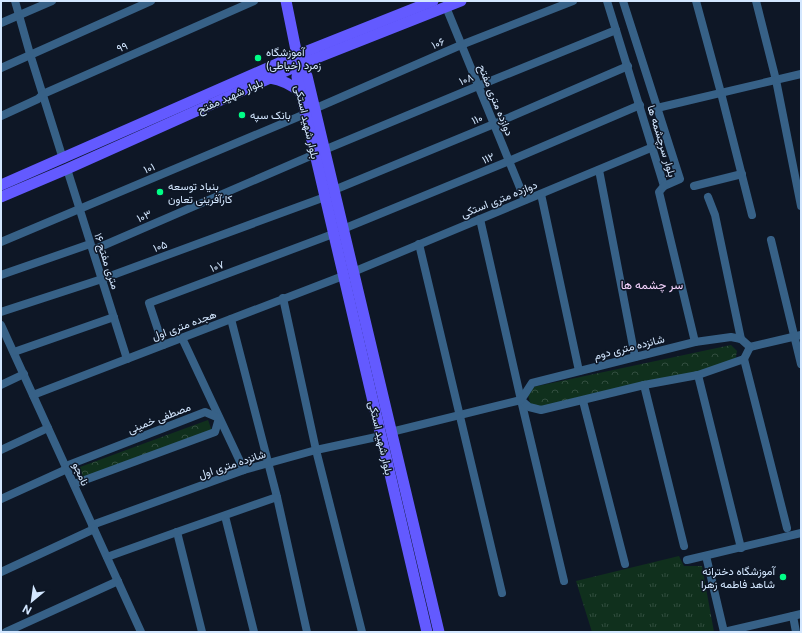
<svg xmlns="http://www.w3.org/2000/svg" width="802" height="633" viewBox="0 0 802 633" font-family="'Public Sans',Vazirmatn,sans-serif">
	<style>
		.forest { fill: url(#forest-crowns) }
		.park { fill: url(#park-tufts) }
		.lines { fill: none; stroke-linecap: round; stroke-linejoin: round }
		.minor { stroke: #376187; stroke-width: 8 }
		.major { stroke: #635aff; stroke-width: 11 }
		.poi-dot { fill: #00fe87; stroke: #0e1726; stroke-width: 1.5 }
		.labels { text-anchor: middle; stroke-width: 3; stroke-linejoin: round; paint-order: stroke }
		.street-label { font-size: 11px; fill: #d3e7ff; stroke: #0e1726 }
		.poi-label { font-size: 11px; fill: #d3e7ff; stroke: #0e1726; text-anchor: start }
		.neighbourhood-label { font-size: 12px; fill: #f6d5ff; stroke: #0e1726 }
	</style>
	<defs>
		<pattern id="forest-crowns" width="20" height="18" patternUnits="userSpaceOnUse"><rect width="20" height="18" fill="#10301d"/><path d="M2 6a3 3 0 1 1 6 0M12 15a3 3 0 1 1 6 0" fill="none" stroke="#324e3f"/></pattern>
		<pattern id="park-tufts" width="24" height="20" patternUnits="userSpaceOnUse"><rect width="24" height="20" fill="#10301d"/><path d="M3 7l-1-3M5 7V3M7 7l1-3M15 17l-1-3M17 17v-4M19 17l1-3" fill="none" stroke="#324e3f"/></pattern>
	</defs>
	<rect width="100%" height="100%" fill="#0e1726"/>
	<g class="forest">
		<path d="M731,345L737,351L734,366L533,408L530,403L528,395L533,387Z"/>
		<path d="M208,420L212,431L83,478L80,467Z"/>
	</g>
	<path class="park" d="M679,556L684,566H702L714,632H592L576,581Z"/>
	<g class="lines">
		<g class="minor">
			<path d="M15,1L30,54L63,159"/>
			<path d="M607,1L664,186L680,179L623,1"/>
			<path d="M696,1L721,93L752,215"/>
			<path d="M756,1L776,80L801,206"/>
			<path d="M446,7L525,200"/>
			<path d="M1,23L52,1"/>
			<path d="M1,68L151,1"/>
			<path d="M657,108L801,74"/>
			<path d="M314,109L461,45L573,1"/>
			<path d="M1,116L38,99L43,94L254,1"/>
			<path d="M324,150L478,86L616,30"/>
			<path d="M67,169L127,359"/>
			<path d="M599,170L635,357"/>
			<path d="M664,186L659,192L695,342"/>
			<path d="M694,186L742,174"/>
			<path d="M334,190L494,124L628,66"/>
			<path d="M541,194L579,371"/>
			<path d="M708,197L715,215L741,339"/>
			<path d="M480,219L521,400L564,581"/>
			<path d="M343,229L509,161L640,105"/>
			<path d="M771,240L801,364"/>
			<path d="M1,242L305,114"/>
			<path d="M419,244L502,593"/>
			<path d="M93,250L315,154"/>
			<path d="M353,272L653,147"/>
			<path d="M1,275L90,244"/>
			<path d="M283,298L316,450L362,632"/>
			<path d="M1,312L102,279L325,197"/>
			<path d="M231,319L277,497L307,632"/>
			<path d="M1,325L141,632"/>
			<path d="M182,338L244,470"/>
			<path d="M163,345L149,303L333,234"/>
			<path d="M750,347L801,335"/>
			<path d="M14,352L114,317"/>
			<path d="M744,359L787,528"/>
			<path d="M698,375L741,548"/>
			<path d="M1,385L24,374"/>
			<path d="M644,385L684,546"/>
			<path d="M33,395L343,276"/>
			<path d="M521,400L529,407L541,410L644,385L698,375L744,359L750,347"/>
			<path d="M583,401L625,564"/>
			<path d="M391,432L521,400L532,383L695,342L731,337L741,339L750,347"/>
			<path d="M1,450L48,428"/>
			<path d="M66,466L205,412L219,418L215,432L74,484"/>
			<path d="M1,499L67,469"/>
			<path d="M225,516L254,632"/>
			<path d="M92,525L244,470L316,450L381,436"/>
			<path d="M177,532L202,632"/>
			<path d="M706,556L724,632"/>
			<path d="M107,557L177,532L277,497"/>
			<path d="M687,560L801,533"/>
			<path d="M1,572L94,529"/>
			<path d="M793,616L796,632"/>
			<path d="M6,632L118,581"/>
			<path d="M724,632L801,614"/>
		</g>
		<g class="major">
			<path d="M286,1L299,65L307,76L439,632"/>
			<path d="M299,65L297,77L427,632"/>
			<path d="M270,78C282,80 291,84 300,92"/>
			<path d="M1,185L297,55L433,1"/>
			<path d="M1,197L67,169L299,65L461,1"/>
		</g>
	</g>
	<g class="poi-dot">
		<circle cx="258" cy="58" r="4"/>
		<circle cx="242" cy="115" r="4"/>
		<circle cx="160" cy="192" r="4"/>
		<circle cx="783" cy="577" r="4"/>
	</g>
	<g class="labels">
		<g class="street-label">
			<text transform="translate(438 43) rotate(-24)" y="4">۱۰۶</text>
			<text transform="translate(122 47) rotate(-24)" y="4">۹۹</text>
			<text transform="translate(466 79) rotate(-23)" y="4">۱۰۸</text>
			<text transform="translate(230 96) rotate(-24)" y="4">بلوار شهید مفتح</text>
			<text transform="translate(496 100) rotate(68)" y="4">دوازده متری مفتح</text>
			<text transform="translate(477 119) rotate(-22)" y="4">۱۱۰</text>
			<text transform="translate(307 122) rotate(77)" y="4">بلوار شهید استکی</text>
			<text transform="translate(662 141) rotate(73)" y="4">بلوار سرچشمه ها</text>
			<text transform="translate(488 158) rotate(-22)" y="4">۱۱۲</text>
			<text transform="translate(149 168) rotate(-23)" y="4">۱۰۱</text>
			<text transform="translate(499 199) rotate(-22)" y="4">دوازده متری استکی</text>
			<text transform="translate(144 216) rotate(-23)" y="4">۱۰۳</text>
			<text transform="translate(160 246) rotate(-20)" y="4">۱۰۵</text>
			<text transform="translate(107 261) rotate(72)" y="4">۱۶ متری مفتح</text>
			<text transform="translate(217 266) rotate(-21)" y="4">۱۰۷</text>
			<text transform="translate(184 325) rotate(-20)" y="4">هجده متری اول</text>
			<text transform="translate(629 347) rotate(-14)" y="4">شانزده متری دوم</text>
			<text transform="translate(159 418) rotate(-21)" y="4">مصطفی خمینی</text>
			<text transform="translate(381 438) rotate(77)" y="4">بلوار شهید استکی</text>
			<text transform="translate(232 464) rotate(-18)" y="4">شانزده متری اول</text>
			<text transform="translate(81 474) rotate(66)" y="4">نامجو</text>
		</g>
		<g class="poi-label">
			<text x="266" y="56">آموزشگاه<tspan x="266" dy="13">زمرد (خیاطی)</tspan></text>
			<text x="250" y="119">بانک سپه</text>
			<text x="168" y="190">بنیاد توسعه<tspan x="168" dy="13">کارآفرینی تعاون</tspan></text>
			<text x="775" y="575" text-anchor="end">آموزشگاه دخترانه<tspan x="775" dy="13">شاهد فاطمه زهرا</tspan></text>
		</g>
		<g class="neighbourhood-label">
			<text x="652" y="289">سر چشمه ها</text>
		</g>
	</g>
	<rect width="802" height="633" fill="none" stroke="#d3e7ff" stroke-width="4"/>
	<g transform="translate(32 601) rotate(209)" stroke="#0e1726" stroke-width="3" paint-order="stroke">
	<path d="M0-3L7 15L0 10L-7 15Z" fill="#d3e7ff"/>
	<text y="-6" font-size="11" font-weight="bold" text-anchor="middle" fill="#d3e7ff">N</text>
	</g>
</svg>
